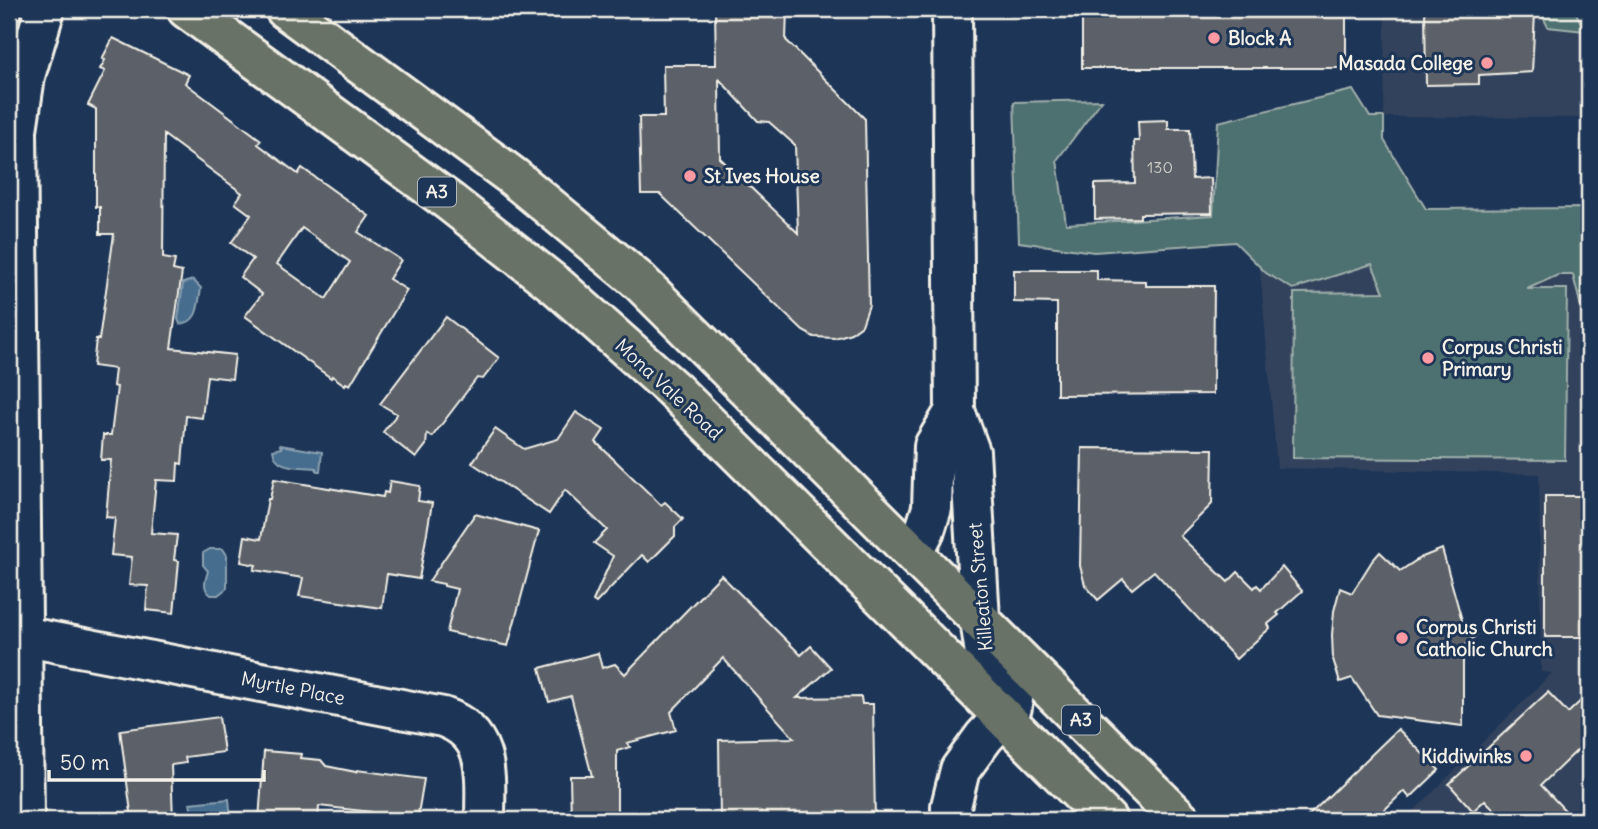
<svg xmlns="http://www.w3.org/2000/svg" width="1598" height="829" viewBox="0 0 1598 829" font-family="Delius,sans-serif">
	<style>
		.built { fill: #30425c }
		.green { fill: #4e7070; stroke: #a1b0ac; stroke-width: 2 }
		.water { fill: #466d8e; stroke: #8ca2b2; stroke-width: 2 }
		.building { fill: #5c6167; stroke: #f4f1e8; stroke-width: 2; fill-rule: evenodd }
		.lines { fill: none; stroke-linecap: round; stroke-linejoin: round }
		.minor-casing { stroke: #f4f1e8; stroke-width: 44 }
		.highway-casing { stroke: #f4f1e8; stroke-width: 44 }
		.minor { stroke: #1d3557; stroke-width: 38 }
		.highway { stroke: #697266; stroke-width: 38 }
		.poi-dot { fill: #ff9aa2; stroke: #1d3557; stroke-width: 2.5 }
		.labels { text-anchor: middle; stroke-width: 6; stroke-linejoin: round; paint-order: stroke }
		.number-label { font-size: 16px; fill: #cecdc8 }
		.shield { fill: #1d3557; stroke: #b4b9bc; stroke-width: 2 }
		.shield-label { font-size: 18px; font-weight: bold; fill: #f4f1e8 }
		.poi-label { font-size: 19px; font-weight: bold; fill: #f4f1e8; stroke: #1d3557; text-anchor: start }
		.street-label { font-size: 19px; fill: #f4f1e8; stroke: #1d3557 }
	</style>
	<rect width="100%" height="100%" fill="#1d3557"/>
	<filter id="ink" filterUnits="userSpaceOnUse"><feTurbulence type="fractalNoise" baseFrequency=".0143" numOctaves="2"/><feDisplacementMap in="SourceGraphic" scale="14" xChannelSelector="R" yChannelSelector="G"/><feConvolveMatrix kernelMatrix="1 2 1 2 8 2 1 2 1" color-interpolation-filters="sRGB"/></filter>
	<g filter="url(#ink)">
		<g class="built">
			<path d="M1385,9H1589V118L1384,117Z"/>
			<path d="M1258,246L1589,249V820H1405L1552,673L1541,672L1539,474L1277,468Z"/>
		</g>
		<g class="green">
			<path d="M1539,9H1558V13H1576L1585,31L1548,27Z"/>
			<path d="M1353,90L1370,117H1384V140L1426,209L1589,208V307H1581L1573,275H1558L1527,289H1567L1565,460L1293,458L1294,293L1384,292L1372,264L1293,289L1266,273L1235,242L1094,252L1019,242L1014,102L1102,100L1057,160L1066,224L1213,215L1218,122Z"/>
		</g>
		<g class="water">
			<path d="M193,280L201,288C198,304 199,323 180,324L178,319L183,283Z"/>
			<path d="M280,445L322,452L320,471H317L316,468C300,466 275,470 273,450L281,448Z"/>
			<path d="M210,549H223L227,555V588L218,595H211C202,588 205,581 208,571L203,565V553Z"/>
			<path d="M229,799L231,820H193L190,803Z"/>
		</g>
		<g class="building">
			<path d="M715,9H787L786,40L865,119L869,305L862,325L851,333L835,338L814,337L803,331L660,194H641L639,117H664L663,65H716ZM719,79L758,121L769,122L795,145L798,233L720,158Z"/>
			<rect x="1082" y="9" width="264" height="59"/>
			<path d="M1425,9H1489L1535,13L1532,72L1479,75V84L1426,85Z"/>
			<path d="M113,38L189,75L185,83L261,140L258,144L298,174L302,168L369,216L358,232L401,260L389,279L407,290L350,385L346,383L345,385L332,376L331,378L245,316L262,294L240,277L253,259L231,243L251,215L235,203L242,193L164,135L163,258L175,260L173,270L182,272L171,348L235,355L232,379L207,376L202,418L186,416L182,464L178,463L177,481L156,480L151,533L177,535L174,560L179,561L174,613L146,610L148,586L129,585L132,557L111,555L115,518L106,517L111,460H101L103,435H111L117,387L113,386L115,369L93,366L96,339L99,340L114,234H100V207H96V109L88,105L105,71L100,69L105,60L102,59ZM302,228L350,262L326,299L277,264Z"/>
			<path d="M1168,120V129H1190L1192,179L1211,178L1212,213L1140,214V218L1095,219V184L1135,183L1134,141H1139L1138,121Z"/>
			<path d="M1014,270H1097V280L1146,281V286H1214L1213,394L1057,395V303L1014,302Z"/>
			<path d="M446,317L499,358L483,379L477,378L432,437L427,434L426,445L416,458L383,432L397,414L380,404Z"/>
			<path d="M576,412L604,430L596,442L661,505L665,502L683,519L675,527V536L649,562L642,555L596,603L593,601L613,556L594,543L607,530L565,490L549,514L472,463L495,429L524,449L558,439Z"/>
			<path d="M1082,448L1213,449L1212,504L1180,536L1228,582L1238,572L1254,588L1257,585L1261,589L1282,567L1302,591L1277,613L1279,615L1268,624L1270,628L1236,659L1154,571L1132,589L1123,579L1098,600L1085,585L1080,566Z"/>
			<path d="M274,479L383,497L384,492L388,493L390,481L420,486L418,501L432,503L419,579L387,574L382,608L299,596L303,578L254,570L256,565L241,562L245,536L261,539L268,499H270Z"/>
			<rect x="1545" y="496" width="44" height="141"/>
			<path d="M475,514L539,531L508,646L447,632L457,589L444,586V584L429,581Z"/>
			<path d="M1442,549L1463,624L1476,635L1463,648V726L1377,715L1352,678L1340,682L1333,659L1332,635L1334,611L1340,588L1352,593L1372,561L1380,552L1400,571L1420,558Z"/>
			<path d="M721,575L801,655L811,646L831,668L797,698L861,697L862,704H873L875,820H720L719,740L794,738L723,658L671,712L676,730L627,743L630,747L617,751V820H571L570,776H592L571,696L549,702L540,668L598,653L602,668L615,664L625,674Z"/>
			<path d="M1548,692L1568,713L1589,693V739L1541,785L1574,820H1504L1485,800L1473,811L1449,784Z"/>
			<path d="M219,717L224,752L185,757L186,763L171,765L173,820H132L120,730Z"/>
			<path d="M1398,729L1439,770L1410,798L1404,791L1374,820H1304Z"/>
			<path d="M264,751L301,754L300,758L321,760L326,766L356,772L357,770L424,779L417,820H370L371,812L319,806L318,820H259Z"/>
		</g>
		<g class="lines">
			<g class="minor-casing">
				<g id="minor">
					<path d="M913,553L925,530L932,508L934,446L955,411"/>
					<path d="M22,636L443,717C492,734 485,777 485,820"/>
					<path d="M24,820L17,130L25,76L45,9"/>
					<path d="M951,820V806L960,770L984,737L1012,707L1013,698L1007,684L986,661L980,619L970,452L955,411L952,9"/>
				</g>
			</g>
			<g class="highway-casing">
				<g id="highway">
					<path d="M187,9L450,202L558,287L675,391L1107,820"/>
					<path d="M285,9L512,176L639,281L1181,820"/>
				</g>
			</g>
			<use href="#minor" class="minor"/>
			<use href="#highway" class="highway"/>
		</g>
	</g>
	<g class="poi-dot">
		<circle cx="1214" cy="38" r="7"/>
		<circle cx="1487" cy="63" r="7"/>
		<circle cx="690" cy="176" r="7"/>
		<circle cx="1428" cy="358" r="7"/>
		<circle cx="1402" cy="638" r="7"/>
		<circle cx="1526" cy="756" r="7"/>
	</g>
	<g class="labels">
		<g class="number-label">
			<text x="1160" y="173">130</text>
		</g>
		<g class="shield">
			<rect x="418" y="177.5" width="38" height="29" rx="5"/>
			<rect x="1062" y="705.5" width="38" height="29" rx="5"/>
		</g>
		<g class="shield-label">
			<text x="437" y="198">A3</text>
			<text x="1081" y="726">A3</text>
		</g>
		<g class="poi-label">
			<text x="1228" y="45">Block A</text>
			<text x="1473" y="70" text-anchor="end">Masada College</text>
			<text x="704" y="183">St Ives House</text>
			<text x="1442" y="354">Corpus Christi<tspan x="1442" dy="22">Primary</tspan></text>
			<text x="1416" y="634">Corpus Christi<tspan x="1416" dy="22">Catholic Church</tspan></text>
			<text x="1512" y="763" text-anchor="end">Kiddiwinks</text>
		</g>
		<g class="street-label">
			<text transform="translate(669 389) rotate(43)" y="7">Mona Vale Road</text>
			<text transform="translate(980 587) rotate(-95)" y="7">Killeaton Street</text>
			<text transform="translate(293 688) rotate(11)" y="7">Myrtle Place</text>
		</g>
	</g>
	<rect width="1598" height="829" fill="none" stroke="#1d3557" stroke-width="35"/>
	<rect x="18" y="18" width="1563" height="794" fill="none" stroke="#f4f1e8" stroke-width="2.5" filter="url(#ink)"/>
	<path d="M49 770v10h215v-10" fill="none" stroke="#f4f1e8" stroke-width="3.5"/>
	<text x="60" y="770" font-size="21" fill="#f4f1e8" stroke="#1d3557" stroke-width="5" paint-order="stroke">50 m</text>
</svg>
